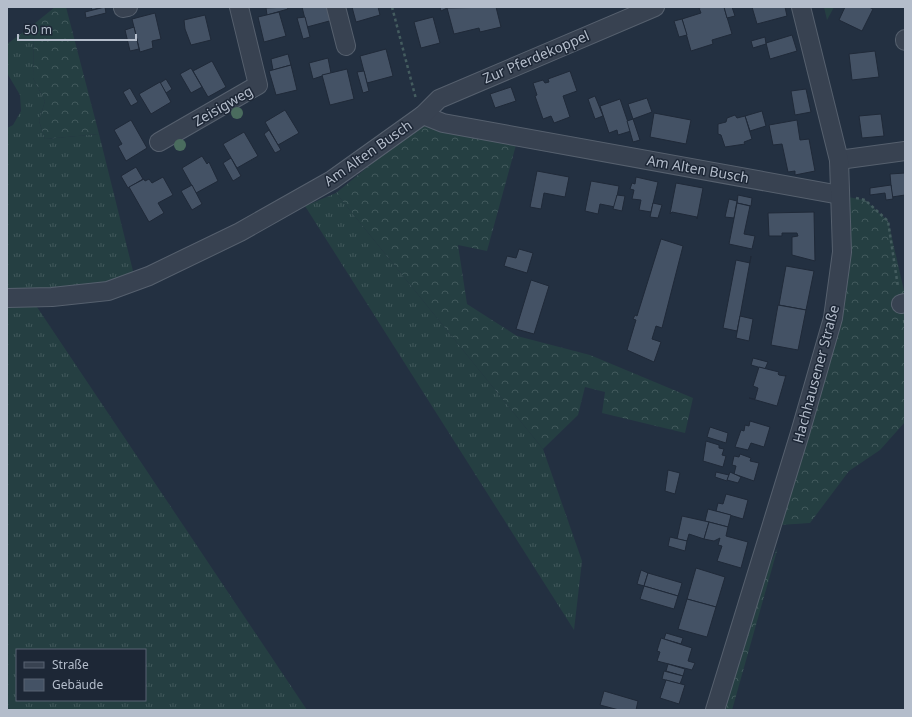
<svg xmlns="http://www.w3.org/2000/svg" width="912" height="717" viewBox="0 0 912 717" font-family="'Noto Sans',sans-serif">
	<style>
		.grass { fill: url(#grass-tufts); fill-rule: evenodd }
		.forest { fill: url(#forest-crowns) }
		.building { fill: #445265; stroke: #1f2938 }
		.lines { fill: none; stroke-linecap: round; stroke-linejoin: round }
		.minor-casing { stroke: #56606e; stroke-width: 20 }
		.path { stroke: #445c5f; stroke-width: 2.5; stroke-dasharray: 3 3; stroke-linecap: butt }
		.minor { stroke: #384251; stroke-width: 18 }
		.tree { fill: #4a6c5e }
		.labels { text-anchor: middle; stroke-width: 3; stroke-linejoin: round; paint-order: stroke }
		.street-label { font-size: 14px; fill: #b4bdcb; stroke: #1d2736 }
	</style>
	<defs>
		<pattern id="grass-tufts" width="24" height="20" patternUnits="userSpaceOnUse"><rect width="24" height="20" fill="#253f42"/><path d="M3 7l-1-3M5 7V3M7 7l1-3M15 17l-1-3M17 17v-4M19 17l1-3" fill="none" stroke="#42595c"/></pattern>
		<pattern id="forest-crowns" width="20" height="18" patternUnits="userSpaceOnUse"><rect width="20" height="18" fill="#253f42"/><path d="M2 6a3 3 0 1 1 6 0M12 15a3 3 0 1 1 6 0" fill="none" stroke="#42595c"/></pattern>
	</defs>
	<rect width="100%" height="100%" fill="#233041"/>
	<g class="grass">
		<path d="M34,24L33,78L45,101L39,121L45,139L99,134L134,275L76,290L7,292V128L13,125L21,111L20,95L7,73V44Z"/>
		<path d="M336,193L543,449L582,561L574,630L305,206Z"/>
		<path d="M7,306L37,307L307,710H7ZM17,650H145V700H17Z"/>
	</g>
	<g class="forest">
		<path d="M55,7H66L99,134L45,139L39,121L45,101L33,78L34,24Z"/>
		<path d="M824,7H834L827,20Z"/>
		<path d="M420,124L516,145L487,251L458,245L467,304L517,336L590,355L693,398L685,433L602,413L605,392L585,387L578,415L543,449L336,193Z"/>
		<path d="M848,197L865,200L888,221L905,295V422L880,450L849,471L810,523L780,525L808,436Z"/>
		<path d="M778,547L732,710H706L719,672Z"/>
	</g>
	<g class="building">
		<path d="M91,7H103L92,10Z"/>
		<path d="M105,7L106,13L86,18L85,12Z"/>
		<path d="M287,7L288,9L267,15L266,8Z"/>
		<path d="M302,7H330L333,20L307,27Z"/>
		<path d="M352,7H378L380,15L356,22Z"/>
		<path d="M440,7H449L441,11Z"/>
		<path d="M496,7L501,27L480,32L479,28L454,34L447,8Z"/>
		<path d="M704,7H724L732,34L712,40L713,44L691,51L682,19L701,13L699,8Z"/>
		<path d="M724,7H732L735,16L727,18Z"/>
		<path d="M752,7H785L787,16L757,24Z"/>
		<path d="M845,7H869L873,9L862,31L839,20Z"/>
		<path d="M279,12L286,36L264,42L258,17Z"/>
		<path d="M155,13L161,39L152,41L153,48L140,52L132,19Z"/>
		<path d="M205,15L211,40L191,45L185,29L184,20Z"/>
		<path d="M305,17L310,37L303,39L297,18Z"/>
		<path d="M433,17L440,43L421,48L414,22Z"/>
		<path d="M682,19L687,35L679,37L674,21Z"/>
		<path d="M134,27L139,49L130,51L125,30Z"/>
		<path d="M792,35L797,51L770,59L766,43Z"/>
		<path d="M765,37L766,44L753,48L751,41Z"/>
		<path d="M386,49L393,76L367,83L360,56Z"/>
		<path d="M875,51L879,77L852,80L849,54Z"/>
		<path d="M288,54L291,65L273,70L271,59Z"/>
		<path d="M328,58L331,73L313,79L309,63Z"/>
		<path d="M212,61L226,87L208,97L193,71Z"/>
		<path d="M291,65L297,90L276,95L269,71Z"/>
		<path d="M191,68L202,87L191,93L180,74Z"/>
		<path d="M347,69L354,99L330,105L322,75Z"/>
		<path d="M364,71L369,91L363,93L357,72Z"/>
		<path d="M570,71L577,91L563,96L570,117L554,123L551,116L543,119L535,96L537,95L533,83L543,80L545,83L549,82L548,79Z"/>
		<path d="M166,79L172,89L166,93L160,83Z"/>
		<path d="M160,82L171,102L151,114L139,94Z"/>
		<path d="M511,87L516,101L495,108L490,94Z"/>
		<path d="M130,88L138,102L131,106L123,92Z"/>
		<path d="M806,89L811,112L795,115L791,91Z"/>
		<path d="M595,96L603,116L595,119L588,99Z"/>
		<path d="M647,98L652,112L633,119L628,104Z"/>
		<path d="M620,99L631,131L618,135L617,130L609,133L600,106Z"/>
		<path d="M285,110L299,133L278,145L265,122Z"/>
		<path d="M762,111L766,126L750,131L745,116Z"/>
		<path d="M654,113L691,120L686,144L650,137Z"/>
		<path d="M881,114L884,136L862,138L859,116Z"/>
		<path d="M735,115L737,118L745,116L752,139L744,142L745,144L725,147L721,135L718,134V124L726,122L727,118Z"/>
		<path d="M633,119L640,140L633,142L627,121Z"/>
		<path d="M131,120L147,148L126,161L118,146L122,144L114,130Z"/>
		<path d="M797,120L800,140L809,139L815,171L795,175V171L788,172L782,144L773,145L769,125Z"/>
		<path d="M269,130L281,150L275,153L264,134Z"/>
		<path d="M244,132L258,156L237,168L223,144Z"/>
		<path d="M202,156L207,164L209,162L218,181L196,193L182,168Z"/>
		<path d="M231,158L241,176L233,181L223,163Z"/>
		<path d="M136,167L143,179L128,188L121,176Z"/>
		<path d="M537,171L569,177L565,197L544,193L541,209L530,207Z"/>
		<path d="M905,173V195L892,197L890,174Z"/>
		<path d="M163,177L173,195L158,203L164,213L149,222L129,187L144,179L145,181L149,179L152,183Z"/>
		<path d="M636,177L658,182L651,212L639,210L641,200L632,199L634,190L630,189L632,183L635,184Z"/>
		<path d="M591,181L619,186L615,207L600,204L598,214L585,211Z"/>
		<path d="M676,183L703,188L697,219V217L672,212L670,214Z"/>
		<path d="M192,185L202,204L192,210L181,191Z"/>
		<path d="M891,185L893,199L886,200L885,193L870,195V188Z"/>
		<path d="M617,195L625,196L622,211L613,209Z"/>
		<path d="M738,195L752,198L751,206L737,203Z"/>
		<path d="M729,199L737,201L734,218L725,217Z"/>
		<path d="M653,203L662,205L658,218L650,217Z"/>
		<path d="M737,203L750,206L744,234L755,236L752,249L729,244Z"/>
		<path d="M814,212L815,261L792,255V237L798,236L797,233H782V236H769L768,213Z"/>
		<path d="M661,239L683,246L662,328L656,326L652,339L661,342L654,362L627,350L636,320L633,319L635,315L637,316Z"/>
		<path d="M519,249L533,253L527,273L504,266L507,256L516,258Z"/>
		<path d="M751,256L740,316L737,331L723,328L736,260L750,263Z"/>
		<path d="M786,266L814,271L806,310L779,305Z"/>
		<path d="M531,280L549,286L534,334L516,329Z"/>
		<path d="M778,305L806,310L798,350L771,345Z"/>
		<path d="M740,316L753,319L749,341L736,338Z"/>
		<path d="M753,358L768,362L765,369L751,365Z"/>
		<path d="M759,367L779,372L778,374L779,375L785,376L786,375L777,406L749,398L755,399L758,388L753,386Z"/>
		<path d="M750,421L770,427L764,447L751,443L748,450L735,447L741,430L744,431L745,425L749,426Z"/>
		<path d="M710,427L728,433L726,443L707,437Z"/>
		<path d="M706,441L719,445V448L724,449L722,455L726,456L723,467L703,461Z"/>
		<path d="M740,454L751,458L750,461L759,463L754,481L734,474L736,466L732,465L734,456L739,457Z"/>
		<path d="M668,470L680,473L675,494L665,491Z"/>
		<path d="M716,472L729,475L727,481L715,477Z"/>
		<path d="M730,472L741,477L738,483L727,480Z"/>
		<path d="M726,494L748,500L743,519L716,511L718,503L723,504Z"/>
		<path d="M708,509L731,515L728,527L705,521Z"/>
		<path d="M682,516L709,522L704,539L689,534L687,541L677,539Z"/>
		<path d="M709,522L728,527L726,536L748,542L741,568L717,561L722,546L718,545L720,538L714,541L704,539Z"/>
		<path d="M670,537L687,541L685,551L668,546Z"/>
		<path d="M696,568L725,577L716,607L687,599Z"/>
		<path d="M641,570L648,573L644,586L637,584Z"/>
		<path d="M648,573L682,583L678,596L644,586Z"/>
		<path d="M644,586L678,596L674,609L640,599Z"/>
		<path d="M687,599L716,607L707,637L678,629Z"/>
		<path d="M666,633L683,638L681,644L664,639Z"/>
		<path d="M661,638L692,648L688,661L695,663L692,670L657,661L660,652L657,651Z"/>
		<path d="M668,664L685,669L683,676L666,671Z"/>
		<path d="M664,671L683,676L680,684L662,679Z"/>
		<path d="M666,680L685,685L679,704L660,698Z"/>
		<path d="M604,691L638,701L636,710H619L600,705Z"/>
	</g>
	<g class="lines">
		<g class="minor-casing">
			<g id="minor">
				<path d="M336,7L346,46"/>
				<path d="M123,8L128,7"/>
				<path d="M905,39V41"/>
				<path d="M423,115L443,123L840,195"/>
				<path d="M159,142L258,85L239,7"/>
				<path d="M839,160L905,151"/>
				<path d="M7,298L52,297L108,291L149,276L240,232L332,180L423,115L439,99L655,7"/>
				<path d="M901,304L905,303"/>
				<path d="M715,710L800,433L833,318L842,252L839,160L801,7"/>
			</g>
		</g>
		<g class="path">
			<path d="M392,7L416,99"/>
			<path d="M856,198L865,200L888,221L898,287"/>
			<path d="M904,320L905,326"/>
		</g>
		<use href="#minor" class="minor"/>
	</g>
	<g class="tree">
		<circle cx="237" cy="113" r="6"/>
		<circle cx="180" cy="145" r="6"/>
	</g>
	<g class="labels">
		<g class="street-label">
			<text transform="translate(536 57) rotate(-23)" y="5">Zur Pferdekoppel</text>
			<text transform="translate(223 106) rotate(-30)" y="5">Zeisigweg</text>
			<text transform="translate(368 153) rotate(-35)" y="5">Am Alten Busch</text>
			<text transform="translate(698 169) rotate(10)" y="5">Am Alten Busch</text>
			<text transform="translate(816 374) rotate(-75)" y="5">Hachhausener Straße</text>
		</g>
	</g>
	<rect width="912" height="717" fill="none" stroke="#b4bdcb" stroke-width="16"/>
	<rect x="16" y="649" width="130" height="52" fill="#1d2736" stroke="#596372"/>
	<rect x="24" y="662" width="20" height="6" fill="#384251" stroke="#596372"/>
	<text x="52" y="669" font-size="12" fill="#b4bdcb">Straße</text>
	<rect x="24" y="679" width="20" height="12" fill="#445265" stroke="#596372"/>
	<text x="52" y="689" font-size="12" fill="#b4bdcb">Gebäude</text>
	<path d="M18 34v6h118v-6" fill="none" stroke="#b4bdcb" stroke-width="2"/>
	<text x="24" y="34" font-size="12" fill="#b4bdcb" stroke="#1d2736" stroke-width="3" paint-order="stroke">50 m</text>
</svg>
